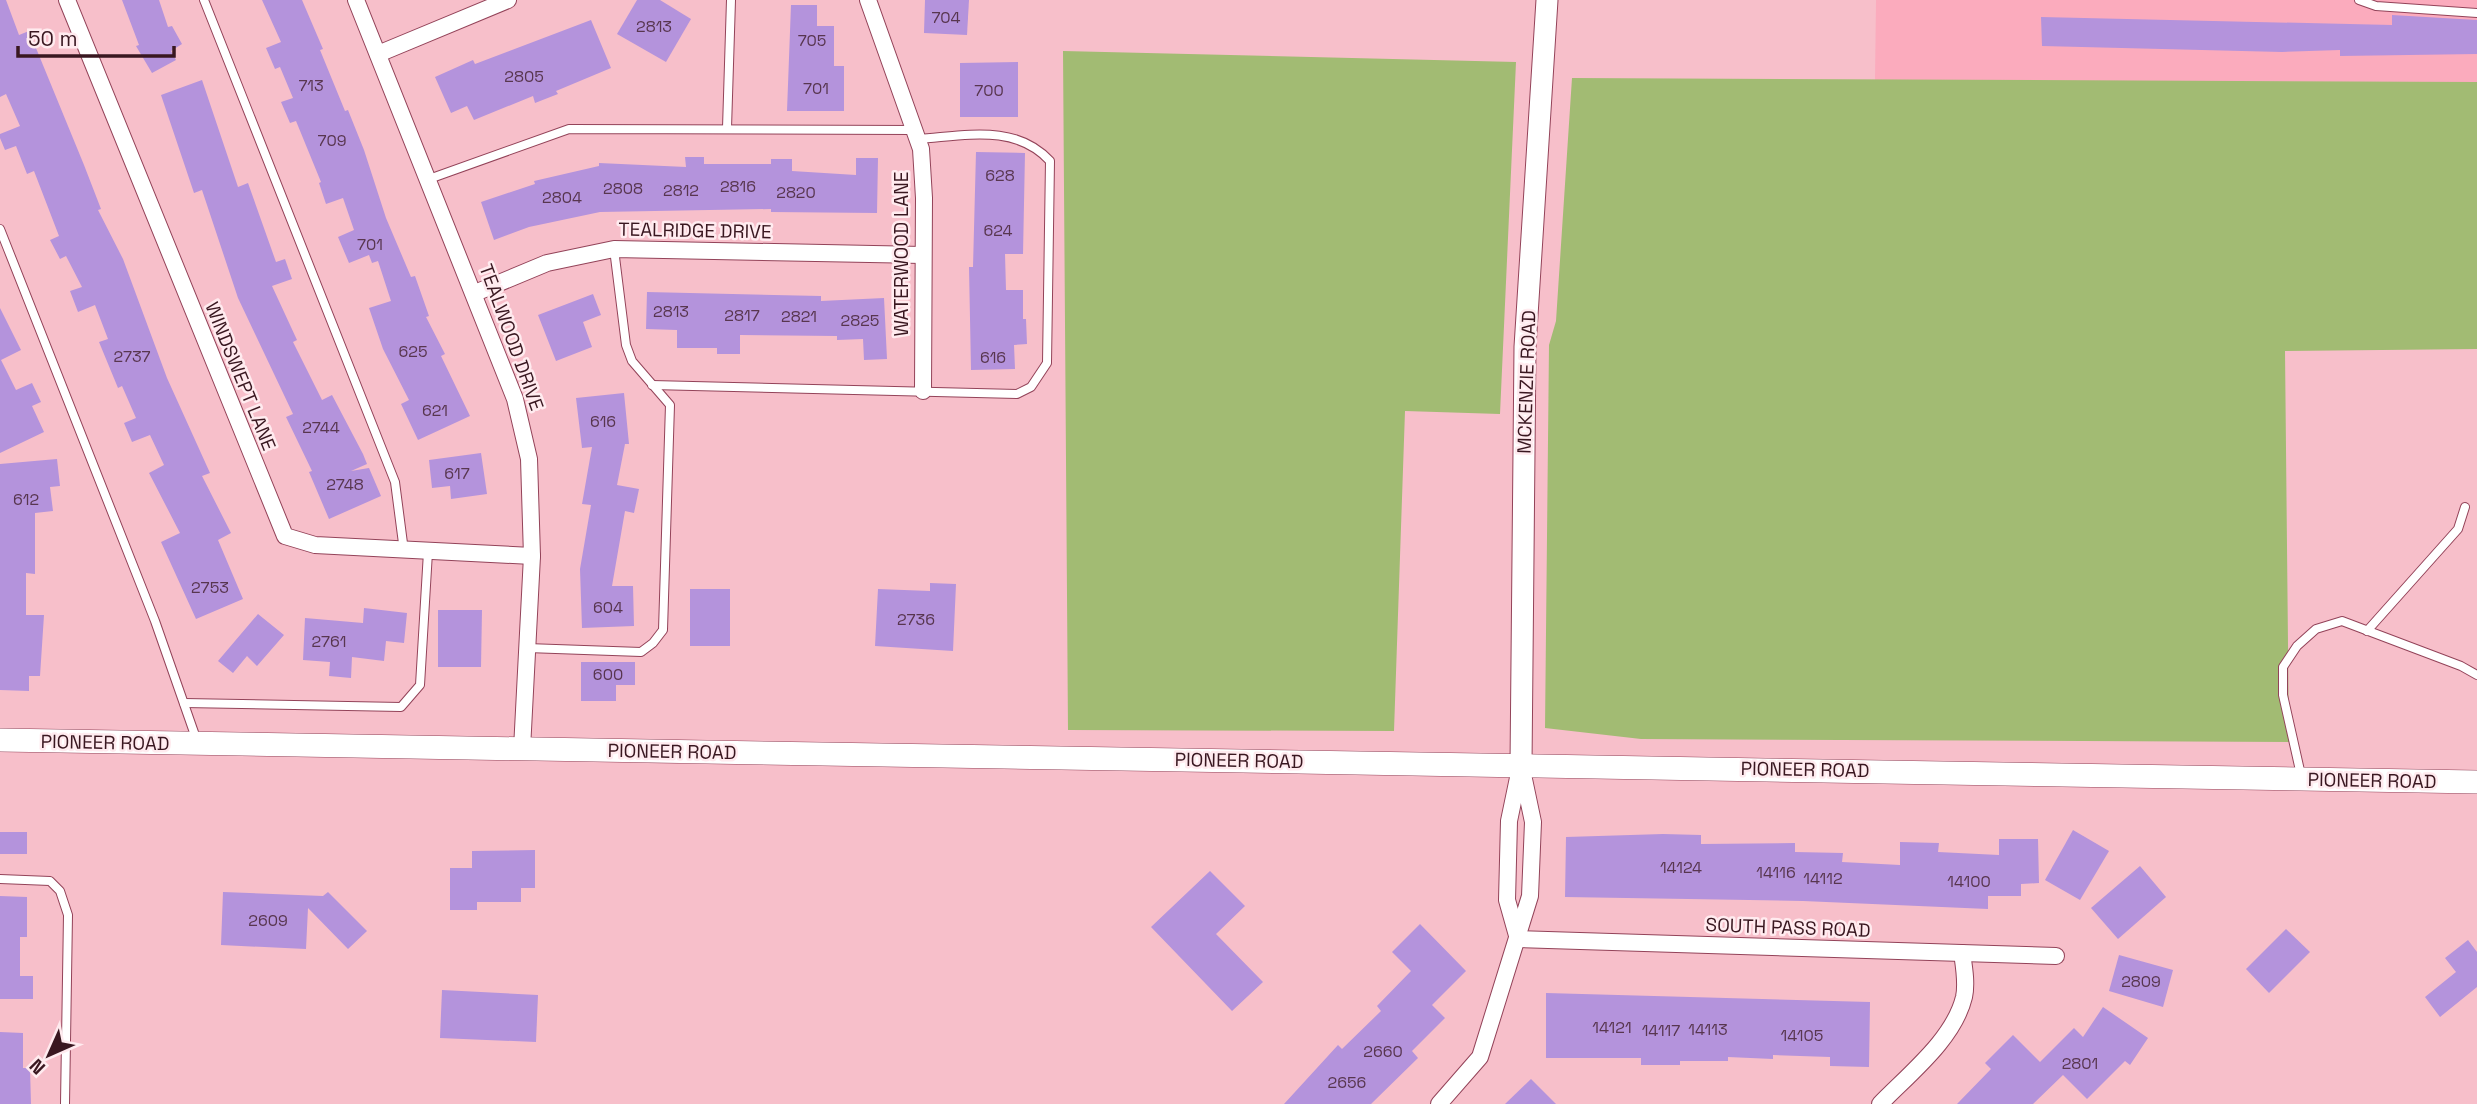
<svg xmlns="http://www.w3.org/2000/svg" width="2477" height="1104" viewBox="0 0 2477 1104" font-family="'Space Grotesk',sans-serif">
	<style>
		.built { fill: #fbabbd }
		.green { fill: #a2bb73 }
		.building { fill: #b493dc }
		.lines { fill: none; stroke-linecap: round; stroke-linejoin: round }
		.service-casing { stroke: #934359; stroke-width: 10 }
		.minor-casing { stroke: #934359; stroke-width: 18 }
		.tertiary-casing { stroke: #934359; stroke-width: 23 }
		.secondary-casing { stroke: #934359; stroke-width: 24 }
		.service { stroke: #fff; stroke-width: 8 }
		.minor { stroke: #fff; stroke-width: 16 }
		.tertiary { stroke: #fff; stroke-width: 21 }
		.secondary { stroke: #fff; stroke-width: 23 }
		.labels { text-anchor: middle; stroke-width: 5; stroke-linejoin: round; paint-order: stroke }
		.number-label { font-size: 16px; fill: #58364f }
		.street-label { font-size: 19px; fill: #391720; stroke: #ffebef }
	</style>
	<rect width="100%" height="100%" fill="#f7bfca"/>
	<path class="built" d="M1876,0H2477V82L1875,81Z"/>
	<g class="green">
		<path d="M1063,51L1516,62L1500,414L1405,411L1394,731L1068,730Z"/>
		<path d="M1572,78L2477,82V349L2285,351L2289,742L1641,739L1545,728L1549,345L1556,321Z"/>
	</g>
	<g class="building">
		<path d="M0,0H6L19,35L29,31L84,165L101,209L98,210L123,259L167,378L210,473L202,476L231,533L218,540L243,599L196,619L161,542L180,533L149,473L164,465L150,435L132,442L124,423L136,418L122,386L118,388L99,342L108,339L95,305L78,312L70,291L82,287L66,256L60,259L50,240L59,236L34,171L27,174L16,146L5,150L0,138V134L20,126L6,94L0,97Z"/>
		<path d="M122,0H159L168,27L172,26L182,44L171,51L176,60L152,73L136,46L139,45Z"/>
		<path d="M262,0H302L323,49L320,50L345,111L348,110L364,150L386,218L411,277L415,276L429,316L426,317L445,354L441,356L470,416L418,440L401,404L409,400L383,349L369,308L391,301L378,261L372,263L369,255L349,263L338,237L354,230L343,198L326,204L319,183L321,182L296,121L290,123L281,102L293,98L280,67L275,69L266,48L281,42Z"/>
		<path d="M637,0H660L691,19L666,62L617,34Z"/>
		<path d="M925,0H969L967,35L924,33Z"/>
		<path d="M791,5H817V26H834V66H844V111H787Z"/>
		<path d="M2392,15L2477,20V54L2340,56V50L2282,52L2042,46L2041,17L2392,25Z"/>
		<path d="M591,20L611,68L556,91L558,94L535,103L533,96L474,120L467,106L451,113L435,77L473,60L475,64Z"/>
		<path d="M1018,62V117H960V63Z"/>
		<path d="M202,80L238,187L248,183L276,262L285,259L292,279L272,286L297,340L293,342L322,400L332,395L363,454L367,464L351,471L369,468L381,496L329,519L309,472L312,471L286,417L293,414L238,298L202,190L194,193L161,95Z"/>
		<path d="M976,152L1025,153L1023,254H1005L1006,290H1023V319H1026L1027,344L1014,345L1015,369L971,370L969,267H973Z"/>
		<path d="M685,157H704V164H771V159H792V171L856,175V158H878L877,213L771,212V209L600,212L529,227L494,240L481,202L535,184L534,181L599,166V163L686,167Z"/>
		<path d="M647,292L821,296V301L884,298L887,359L864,360L863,339L837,340V336L740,335V354H717V348H677V330L646,329Z"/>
		<path d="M593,294L601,315L583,322L592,347L556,361L538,315Z"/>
		<path d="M0,308L21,350L1,360L16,390L32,383L41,402L32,406L44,432L0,453Z"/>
		<path d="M624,393L629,444H625L617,485L639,489L634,513L625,511L612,586H633L634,626L582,628L580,569L591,505L582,504L592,447L582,448L576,398Z"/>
		<path d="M481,453L487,494L451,499L450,486L432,488L429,460Z"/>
		<path d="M57,459L60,486L50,487L53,511L35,513V574L26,573V615H44L40,676H29V691L0,690V464Z"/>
		<path d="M930,583L956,584L953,651L875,646L878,589L930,591Z"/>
		<rect x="690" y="589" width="40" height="57"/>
		<path d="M364,608L407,613L404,643L386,641L384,661L352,657L351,678L329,676L330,662L303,660L305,618L363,623Z"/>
		<path d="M438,610H482L481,667H438Z"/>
		<path d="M258,614L284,635L257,666L247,656L233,673L218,661Z"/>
		<path d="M581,662H635V685H616V701H581Z"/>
		<path d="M2073,830L2109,851L2080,900L2045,880Z"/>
		<rect x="0" y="832" width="27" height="22"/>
		<path d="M1663,834L1701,835V844L1795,843V852L1843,853L1842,862L1900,865V842L1939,843L1938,852L1999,855V839H2038L2039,883L2021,884V896H1988V909L1803,901L1565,897L1566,837Z"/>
		<path d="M535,850V888H521V902H477V910H450V868H472V851Z"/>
		<path d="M2140,866L2166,897L2118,939L2091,908Z"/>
		<path d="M1210,871L1245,906L1216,934L1263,982L1232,1011L1151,927Z"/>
		<path d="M223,892L323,896L328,892L367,931L348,949L308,908L306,949L221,945Z"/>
		<path d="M0,896L27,897V937H20V976H33V999H0Z"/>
		<path d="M1420,924L1466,971L1432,1005L1445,1018L1412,1051L1418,1058L1371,1104H1284L1338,1045L1342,1049L1381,1011L1377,1006L1411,971L1392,952Z"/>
		<path d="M2286,929L2310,952L2269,993L2246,969Z"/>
		<path d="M2468,940L2477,952V987L2440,1017L2425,997L2456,972L2445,958Z"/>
		<path d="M2119,955L2173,970L2163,1007L2109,991Z"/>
		<path d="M442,990L538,995L536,1042L440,1038Z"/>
		<path d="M1546,993L1870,1002L1869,1067L1830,1066V1057L1773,1055V1059L1728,1057V1061H1680V1065H1641V1058H1546Z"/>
		<path d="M2103,1007L2148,1038L2130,1065L2125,1061L2087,1099L2063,1075L2033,1104H1957L1991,1069L1985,1063L2013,1035L2040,1062L2074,1028L2083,1037Z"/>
		<path d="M0,1032L23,1033V1068H30L31,1104H0Z"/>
		<path d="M1531,1079L1556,1104H1505Z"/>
	</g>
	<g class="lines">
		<g class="service-casing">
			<g id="service">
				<path d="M204,0L395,482L404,551"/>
				<path d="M2359,0L2376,6L2477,13"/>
				<path d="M727,128L731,0"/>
				<path d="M429,179L569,129L915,130"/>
				<path d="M0,229L155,621L197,741"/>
				<path d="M652,385L1017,394L1031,387L1047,363L1050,161C1015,123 964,136 918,139"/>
				<path d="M2367,631L2458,529L2465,507"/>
				<path d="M527,648L641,652L653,643L663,630L670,405L632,361L626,345L614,249"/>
				<path d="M184,703L401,707L420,685L428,552"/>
				<path d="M2301,775L2283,695V667L2297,646L2316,629L2342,621L2461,666L2477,675"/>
				<path d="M0,879L50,881L60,891L68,915L65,1104"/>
			</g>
		</g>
		<g class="minor-casing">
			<g id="minor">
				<path d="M67,0L285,536L315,545L532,556"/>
				<path d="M356,0L515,399L529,459L532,556L522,749"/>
				<path d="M868,0L921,149L924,198L923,391"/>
				<path d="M378,54L508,0"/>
				<path d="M475,293L547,263L614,249L923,255"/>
				<path d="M1518,939L2056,956"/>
				<path d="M1518,939L1507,900L1509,821L1519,773"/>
				<path d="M1439,1104L1480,1057L1530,896L1533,822L1521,765"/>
				<path d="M1880,1104C1909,1074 1954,1039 1964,997C1967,983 1964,967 1962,953"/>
			</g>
		</g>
		<g class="tertiary-casing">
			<path id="tertiary" d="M1521,765L1525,347L1547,0"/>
		</g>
		<g class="secondary-casing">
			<path id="secondary" d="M0,740L2477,782"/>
		</g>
		<use href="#service" class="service"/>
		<use href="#minor" class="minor"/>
		<use href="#tertiary" class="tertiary"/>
		<use href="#secondary" class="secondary"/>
	</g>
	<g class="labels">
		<g class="number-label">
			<text x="946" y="23">704</text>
			<text x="654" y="32">2813</text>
			<text x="812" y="46">705</text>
			<text x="524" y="82">2805</text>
			<text x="311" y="91">713</text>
			<text x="816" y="94">701</text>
			<text x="989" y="96">700</text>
			<text x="332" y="146">709</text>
			<text x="1000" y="181">628</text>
			<text x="738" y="192">2816</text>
			<text x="623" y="194">2808</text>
			<text x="681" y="196">2812</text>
			<text x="796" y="198">2820</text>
			<text x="562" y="203">2804</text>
			<text x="998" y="236">624</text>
			<text x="370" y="250">701</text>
			<text x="671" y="317">2813</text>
			<text x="742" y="321">2817</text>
			<text x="799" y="322">2821</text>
			<text x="860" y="326">2825</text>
			<text x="413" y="357">625</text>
			<text x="132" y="362">2737</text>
			<text x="993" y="363">616</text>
			<text x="435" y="416">621</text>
			<text x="603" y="427">616</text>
			<text x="321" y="433">2744</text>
			<text x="457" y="479">617</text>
			<text x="345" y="490">2748</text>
			<text x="26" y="505">612</text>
			<text x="210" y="593">2753</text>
			<text x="608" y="613">604</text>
			<text x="916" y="625">2736</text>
			<text x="329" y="647">2761</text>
			<text x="608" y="680">600</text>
			<text x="1681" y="873">14124</text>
			<text x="1776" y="878">14116</text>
			<text x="1823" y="884">14112</text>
			<text x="1969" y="887">14100</text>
			<text x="268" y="926">2609</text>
			<text x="2141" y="987">2809</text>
			<text x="1612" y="1033">14121</text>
			<text x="1708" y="1035">14113</text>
			<text x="1661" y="1036">14117</text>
			<text x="1802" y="1041">14105</text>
			<text x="1383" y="1057">2660</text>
			<text x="2080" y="1069">2801</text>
			<text x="1347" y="1088">2656</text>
		</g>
		<g class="street-label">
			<text transform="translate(695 230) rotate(1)" y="7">TEALRIDGE DRIVE</text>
			<text transform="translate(901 254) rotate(-90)" y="7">WATERWOOD LANE</text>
			<text transform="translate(512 337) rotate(70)" y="7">TEALWOOD DRIVE</text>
			<text transform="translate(241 376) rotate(68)" y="7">WINDSWEPT LANE</text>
			<text transform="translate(1526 382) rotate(-88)" y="7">MCKENZIE ROAD</text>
			<text transform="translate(105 742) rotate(1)" y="7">PIONEER ROAD</text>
			<text transform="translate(672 751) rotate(1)" y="7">PIONEER ROAD</text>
			<text transform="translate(1239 760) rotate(1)" y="7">PIONEER ROAD</text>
			<text transform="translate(1805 769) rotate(1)" y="7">PIONEER ROAD</text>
			<text transform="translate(2372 780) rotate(1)" y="7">PIONEER ROAD</text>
			<text transform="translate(1788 927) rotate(2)" y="7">SOUTH PASS ROAD</text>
		</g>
	</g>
	<g transform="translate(49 1055) rotate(225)" stroke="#ffebef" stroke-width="5" paint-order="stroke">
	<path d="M0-5L12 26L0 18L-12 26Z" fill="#391720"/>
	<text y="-10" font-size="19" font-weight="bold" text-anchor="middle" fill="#391720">N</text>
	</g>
	<path d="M18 46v10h156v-10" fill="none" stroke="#391720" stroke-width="3.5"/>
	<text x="28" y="46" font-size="21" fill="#391720" stroke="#ffebef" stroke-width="5" paint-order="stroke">50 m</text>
</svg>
